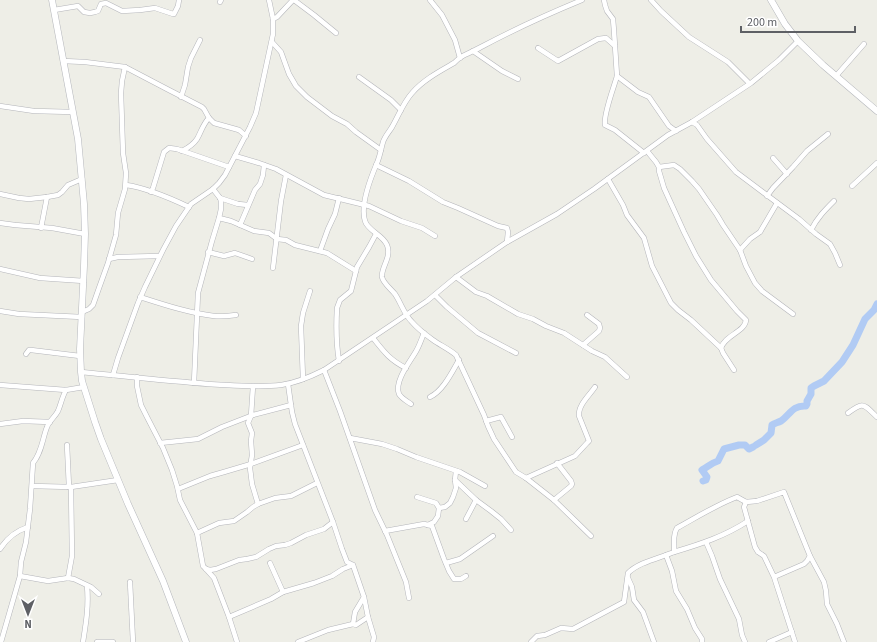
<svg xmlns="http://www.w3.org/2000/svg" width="877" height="642" viewBox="0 0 877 642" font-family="'Source Sans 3',sans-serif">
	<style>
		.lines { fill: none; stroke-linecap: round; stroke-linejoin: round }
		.river { stroke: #b1cbf4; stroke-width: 7 }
		.street-casing { stroke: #b4b5ba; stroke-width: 5.5 }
		.secondary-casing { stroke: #b5b7bc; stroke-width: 7 }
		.street { stroke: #fff; stroke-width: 4.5 }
		.secondary { stroke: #fff; stroke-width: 6 }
	</style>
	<rect width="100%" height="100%" fill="#eeeee7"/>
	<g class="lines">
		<g class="river">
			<path d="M756,445L764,440L771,433L772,425C775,423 777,423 781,421C790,415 792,405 806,406L807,404V401L811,394V388L814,386L824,381L842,362L853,345L865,319L874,310L877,304"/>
			<path d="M703,481L706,480L707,477L702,470C708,467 711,463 718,461L724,449L739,445H745L749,449L753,447"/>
		</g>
		<g class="street-casing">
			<g id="street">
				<path d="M294,0L314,15L336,33"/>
				<path d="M430,0L442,15L455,40L460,58"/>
				<path d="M582,0C548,14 515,29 483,46C476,50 468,53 461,57C458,59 456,61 454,63C440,71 423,80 412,93C403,103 399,115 392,127C389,132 385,136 383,142C381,149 380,156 377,163C371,177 360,206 365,221C368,231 383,235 387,245C392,257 381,267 382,277C383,283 391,289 395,294C401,303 404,314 412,322C418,329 426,335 433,340C440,345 449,349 456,355L484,415L488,426L494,439L516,472L526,478L554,500L591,536"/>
				<path d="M604,0L605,5L607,11L613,19L614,31L617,76L638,92L649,97L669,126L676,131"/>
				<path d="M651,0L661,11L689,37L728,62L749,83"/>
				<path d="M220,2L221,0"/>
				<path d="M54,10L78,6L84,12L90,13L95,12L98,11L101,4L106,3L122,11L140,10L155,8L173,14H174L178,6L179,0"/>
				<path d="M273,19L277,17L293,0"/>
				<path d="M272,42L281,52L289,74L296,86L307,97L332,116L347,124L356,132L381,150"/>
				<path d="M538,48L558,61L598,39L606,38L615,46"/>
				<path d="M473,51L502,71L518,79"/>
				<path d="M63,61L85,62L125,67L167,89L202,107L204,109L209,118L214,123L239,130L246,136"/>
				<path d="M617,76C614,87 603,115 605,125L615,130L644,153"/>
				<path d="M836,76L864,44"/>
				<path d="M359,77L391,100L401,110"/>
				<path d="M181,97L185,85L188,67L191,58L200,40"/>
				<path d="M0,106L34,111L73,112"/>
				<path d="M692,122L697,125L707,139L736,172L760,190L799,219L816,234L830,244L835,253L840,265"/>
				<path d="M182,151C188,148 193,145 197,139C201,132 203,124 209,118"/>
				<path d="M647,151L656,162L659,167V171L664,188L684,232L696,256L711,280L737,311L746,320C745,332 725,335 721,348L723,353L734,370"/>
				<path d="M235,156L259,163L276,169L324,195L369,206L401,221L422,228L435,236"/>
				<path d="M773,158L787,174"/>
				<path d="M376,165L409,181L443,202L458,208L498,226L507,228L508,232L507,242"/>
				<path d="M659,167L674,165L680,169L692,181L699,189L717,215L723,225L740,250L746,266L755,283L762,291L793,314"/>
				<path d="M608,179L623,205L627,215L644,238L652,266L671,303L678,310L691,320L721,348"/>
				<path d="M126,185C147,188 170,198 189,207"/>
				<path d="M852,186L877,163"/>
				<path d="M151,192L153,188L164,152L169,148L177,149L229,167"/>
				<path d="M0,194L19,198L29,199L47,197L58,195L62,192L68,185L82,179"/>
				<path d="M767,196L773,188L793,167L807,151L828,134"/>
				<path d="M220,198L238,204L248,205"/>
				<path d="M219,218L231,221L254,231L269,233L277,239L286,240L295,245L327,253L356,271"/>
				<path d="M0,223L15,225L52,228L85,234"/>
				<path d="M240,225L255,190L260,184L263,175L264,165"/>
				<path d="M41,228L47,197"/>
				<path d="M811,230C817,218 825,210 834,201"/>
				<path d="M740,250L750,239L760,232L777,203"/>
				<path d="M320,251L328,229L335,214L339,198"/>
				<path d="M208,252L224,256L235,253L252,259"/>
				<path d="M109,259L118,257L159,256"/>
				<path d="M273,268L281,201L286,175"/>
				<path d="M0,269L40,278L84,281"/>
				<path d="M456,277L476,292L487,296L518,314L533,319L546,326L564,333L592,351L605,357L627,377"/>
				<path d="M435,295L447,307L478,333L516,353"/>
				<path d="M140,297C165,305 189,313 214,316C221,317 229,316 236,315"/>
				<path d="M0,311L19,314L82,317"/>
				<path d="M82,312L89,309L93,305L99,288L108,263L116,235L118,213L125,189L126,173L123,153L121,93L122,81L125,67"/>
				<path d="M373,338C384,352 390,360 406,368"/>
				<path d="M583,345L599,331L600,328L599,324L587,315"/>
				<path d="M26,354L29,350H31L80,356"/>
				<path d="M339,361C336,343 336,326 337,308L340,300L351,291L357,267L369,247L376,234"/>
				<path d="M324,370L340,411L375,510L387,535L406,582L409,598"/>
				<path d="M81,372C123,376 166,381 208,384C232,385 257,388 281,385C296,383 310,377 324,370L427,301L456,277L507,242L557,214L594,189L668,135L692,122L751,83L779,60L798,41"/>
				<path d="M113,375L118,358L138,303L145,287L163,250L176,226L191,204L213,189L219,183L225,175L250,127L256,113L273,34V19L269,0"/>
				<path d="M137,377V386L141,405L147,417L163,448L172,470L177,486L180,500L197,533L203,566L205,568L214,578L229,617L237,642"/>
				<path d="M303,379L301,326L303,313L310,291"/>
				<path d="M194,383L198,293L212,241L219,218L221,209V201L220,198L213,189"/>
				<path d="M288,384L292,412L295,424L333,522L342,549L347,562L353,565L364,597L355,612L353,624"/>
				<path d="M0,385L66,390"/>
				<path d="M253,386L251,416L248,423L252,433L251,441L252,455L250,468L252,484L258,504"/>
				<path d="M430,397C443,391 452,372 459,360"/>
				<path d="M411,404C408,402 401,398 399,394C394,382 409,363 415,353C419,347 421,340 424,333"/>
				<path d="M848,413C864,401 863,404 877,417"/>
				<path d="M486,421L501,417L512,437"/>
				<path d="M0,424L23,421L50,422"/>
				<path d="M350,438L382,444L397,449L416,457L460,472L485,486"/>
				<path d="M160,443L198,439L222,427L253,415L291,405"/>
				<path d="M67,445L69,487"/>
				<path d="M526,478L575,456L587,443L589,441L579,416C578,405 589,396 595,387"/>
				<path d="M455,480L476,500L491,511L501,519L511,530"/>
				<path d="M32,486L71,487L118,480"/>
				<path d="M178,489L210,476L224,472L251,464L303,445"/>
				<path d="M417,497L436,503L439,508L438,516L434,522L428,525"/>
				<path d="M554,500L571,486L572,484L571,481L557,463"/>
				<path d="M439,508L445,507L450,503L453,497L456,488L455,480L456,471"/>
				<path d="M466,519L476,500"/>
				<path d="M385,531L424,524L432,526L444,559L449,571L454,579H461L466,576"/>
				<path d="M197,533L219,523L234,521L247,512L253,507L258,504L275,498L291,496L317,483"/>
				<path d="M706,542L712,556L720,579L739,619L742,635L745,642"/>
				<path d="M0,549C7,538 16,531 28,527"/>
				<path d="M674,552C701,544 725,536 748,521"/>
				<path d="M666,555L672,571L676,591L687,609L695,628L702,639V642"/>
				<path d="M810,556L824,582L826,591L827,604L837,624L844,642"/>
				<path d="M270,563L283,592"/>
				<path d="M446,563L460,559L493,536"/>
				<path d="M206,569L210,570L216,569L239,560L247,559L256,557L269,549L276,546L285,545L291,543L306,535L324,529L333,522"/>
				<path d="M20,576L48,581L68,578L74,579L91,587L99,594"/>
				<path d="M774,577L804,564L807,561L810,556L784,492L757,501L746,502L744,507L755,547L758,552L764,556L774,577L795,642"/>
				<path d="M68,578L72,556L71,487"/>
				<path d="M628,578L632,587L634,600L643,612L654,642"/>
				<path d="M130,582L133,642"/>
				<path d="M364,597L368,617L374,637L373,642"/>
				<path d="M229,617L271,599L283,592L314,583L332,576L343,569L353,565"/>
				<path d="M1,642L20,576L21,562L26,542L30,509L33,463C42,452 42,440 47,427C49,421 55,417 58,411C61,404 62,397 66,390L84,387"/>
				<path d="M83,642C86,623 89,605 87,586"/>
				<path d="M97,642H113"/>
				<path d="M298,642L328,630L353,624L356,625L368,617"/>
				<path d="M531,642L537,636L545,635L561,628L573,629L624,602L628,573C639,562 660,558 674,552C675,543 672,536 677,528C697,517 716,505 737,497L746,502"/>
				<path d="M769,642L792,632"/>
			</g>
		</g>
		<g class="secondary-casing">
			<g id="secondary">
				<path d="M52,0L78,139L84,204L85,234L84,266L80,349L81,372L82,381L95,422L101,439L128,504L163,581L186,642"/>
				<path d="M771,0L785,24L798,41L823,65L877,111"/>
			</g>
		</g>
		<use href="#street" class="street"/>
		<use href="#secondary" class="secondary"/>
	</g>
	<g transform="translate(28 614) rotate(180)" stroke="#ffffff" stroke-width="3" paint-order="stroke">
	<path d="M0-3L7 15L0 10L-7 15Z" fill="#5e6065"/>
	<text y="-6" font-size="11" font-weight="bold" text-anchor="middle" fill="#5e6065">N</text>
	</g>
	<path d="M741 26v6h114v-6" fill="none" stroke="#5e6065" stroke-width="2"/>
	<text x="747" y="26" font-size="12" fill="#5e6065" stroke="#ffffff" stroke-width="3" paint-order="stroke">200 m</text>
</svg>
